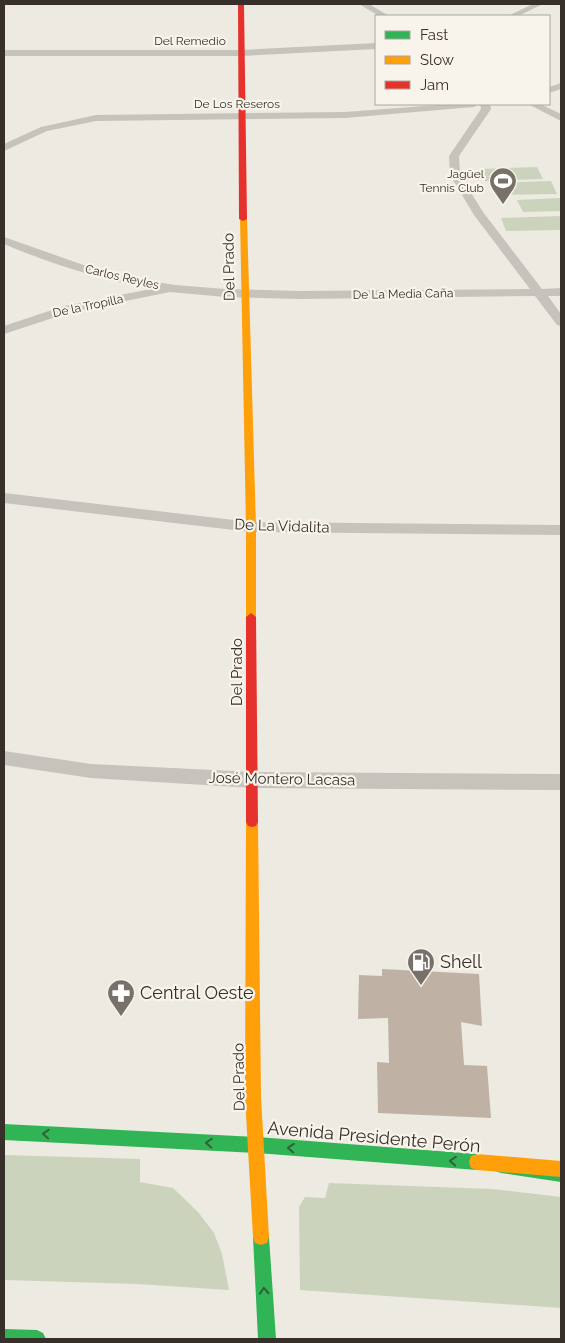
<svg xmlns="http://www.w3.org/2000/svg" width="565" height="1343" viewBox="0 0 565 1343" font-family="Raleway,sans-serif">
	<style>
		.green { fill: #cbd3bd }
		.building { fill: #c0b1a5 }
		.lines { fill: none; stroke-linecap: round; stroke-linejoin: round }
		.street { fill: #c6c2bc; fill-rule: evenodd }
		.fast { fill: #30b455; fill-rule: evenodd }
		.slow { fill: #ff9f0a; fill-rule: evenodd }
		.jam { fill: #e5322d; fill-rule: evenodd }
		.oneway { stroke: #355e39 }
		.labels { text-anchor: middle; stroke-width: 4.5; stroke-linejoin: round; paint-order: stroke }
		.far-street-label { font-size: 12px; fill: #37302a; stroke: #f9f4eb }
		.far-poi-label { font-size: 12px; fill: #37302a; stroke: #f9f4eb; text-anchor: end }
		.street-label { font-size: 15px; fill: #37302a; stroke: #f9f4eb }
		.near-poi-label { font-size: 18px; fill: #37302a; stroke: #f9f4eb; text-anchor: start }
		.near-street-label { font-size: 18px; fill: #37302a; stroke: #f9f4eb }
	</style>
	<rect width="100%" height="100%" fill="#edeae2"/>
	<g class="green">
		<path d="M537,167L543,179L485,181L480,169Z"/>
		<path d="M551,181L557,194L498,195L493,183Z"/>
		<path d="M561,198V211L523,212L517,200Z"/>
		<path d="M561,216V230L506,231L501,218Z"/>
		<path d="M4,1155L140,1159V1182L173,1188L198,1212L214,1233L222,1254L229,1290L137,1284L4,1280Z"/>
		<path d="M329,1183L492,1189L561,1197V1308L300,1290L299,1207L305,1197L325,1198Z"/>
	</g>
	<path class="building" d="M382,969L479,974L482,1026L461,1022L464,1065L487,1066L491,1118L378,1113L377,1062L389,1063L388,1018L358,1019L359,975L382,976Z"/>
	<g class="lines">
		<g class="street">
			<path d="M359,4H369L389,16H379Z"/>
			<path d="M533,4H543L518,16H508Z"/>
			<path d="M376,43V49L242,56H4V50H242Z"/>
			<path d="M561,83V89L549,93V87Z"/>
			<path d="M451,104H479L474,107L345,118L96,121L47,131L4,151V144L41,127L96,115L345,112Z"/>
			<path d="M480,104H490L491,109L459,156L460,175L483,212L542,289L561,288V296H548L561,314V326L557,325L535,296L300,299L225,297L170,292L71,312L4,334V326L64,306L151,289C100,279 51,264 4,244V237L92,268L132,278L175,285L225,289L300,291L530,289L474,215L450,175L449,156L481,109Z"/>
			<path d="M528,104H540L561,114V121Z"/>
			<path d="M4,493L251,522L561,525V535L251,532L4,503Z"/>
			<path d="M4,751L91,764L253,772L561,774V790L253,788L91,778L4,765Z"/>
		</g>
		<g class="fast">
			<path d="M4,1124L257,1137L477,1154L483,1156L485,1162L483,1168L477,1170L257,1153L4,1140Z"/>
			<path d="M501,1157L561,1166V1182L501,1173L495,1171L493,1165L495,1159Z"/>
			<path d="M261,1229L267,1231L269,1237L276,1339H258L253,1237L255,1231Z"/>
			<path d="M4,1329L37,1330L43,1333L46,1339H4Z"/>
		</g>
		<g class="slow">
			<path d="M240,217L247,219L256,527V617L251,621L246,617V527Z"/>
			<path d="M252,817L256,818L258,822L261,1097L269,1237L267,1243L261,1245L255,1243L253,1237L245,1097L246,822L248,818Z"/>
			<path d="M477,1154L561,1161V1177L477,1170L471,1168L469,1162L471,1156Z"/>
		</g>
		<g class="jam">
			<path d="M238,4H244L247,219L243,221L239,219Z"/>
			<path d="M251,613L256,617L258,822L256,826L252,827L248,826L246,822V617Z"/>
		</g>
	</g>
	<defs><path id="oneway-chevron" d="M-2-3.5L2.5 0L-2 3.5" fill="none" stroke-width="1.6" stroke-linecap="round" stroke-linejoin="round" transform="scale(1.25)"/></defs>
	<g class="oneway">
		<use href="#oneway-chevron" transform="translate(46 1134) rotate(-177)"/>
		<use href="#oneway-chevron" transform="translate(209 1143) rotate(-177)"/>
		<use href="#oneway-chevron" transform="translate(291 1148) rotate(-176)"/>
		<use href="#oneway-chevron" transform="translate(453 1161) rotate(-175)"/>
		<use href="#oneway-chevron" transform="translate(264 1291) rotate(-93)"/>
	</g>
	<defs>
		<g id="stadium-pin" transform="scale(1.4375)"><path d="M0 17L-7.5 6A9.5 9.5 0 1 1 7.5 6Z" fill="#77716a" stroke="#f9f4eb"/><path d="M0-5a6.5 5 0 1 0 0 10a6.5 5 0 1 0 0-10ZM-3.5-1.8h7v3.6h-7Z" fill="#fff"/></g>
		<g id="fuel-pin" transform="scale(1.4375)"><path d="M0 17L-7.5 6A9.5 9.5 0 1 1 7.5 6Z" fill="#77716a" stroke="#f9f4eb"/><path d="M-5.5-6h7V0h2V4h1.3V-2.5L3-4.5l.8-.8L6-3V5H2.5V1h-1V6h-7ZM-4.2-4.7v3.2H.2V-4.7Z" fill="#fff"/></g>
		<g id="pharmacy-pin" transform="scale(1.4375)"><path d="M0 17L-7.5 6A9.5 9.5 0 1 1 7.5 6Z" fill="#77716a" stroke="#f9f4eb"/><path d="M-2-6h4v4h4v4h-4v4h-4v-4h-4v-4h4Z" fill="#fff"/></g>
	</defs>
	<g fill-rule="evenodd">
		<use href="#stadium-pin" x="503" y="181"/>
		<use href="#fuel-pin" x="421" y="962"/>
		<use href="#pharmacy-pin" x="121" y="993"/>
	</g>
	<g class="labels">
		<g class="far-street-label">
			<text x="190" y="45">Del Remedio</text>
			<text x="237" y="108">De Los Reseros</text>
			<text transform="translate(122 277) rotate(13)" y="4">Carlos Reyles</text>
			<text transform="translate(403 294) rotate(-1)" y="4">De La Media Caña</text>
			<text transform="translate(88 306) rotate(-12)" y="4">De la Tropilla</text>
		</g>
		<g class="far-poi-label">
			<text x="484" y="178">Jagüel<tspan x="484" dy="14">Tennis Club</tspan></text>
		</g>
		<g class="street-label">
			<text transform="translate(229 267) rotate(-91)" y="5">Del Prado</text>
			<text transform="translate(282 526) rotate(2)" y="5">De La Vidalita</text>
			<text transform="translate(237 672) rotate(-90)" y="5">Del Prado</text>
			<text transform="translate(282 779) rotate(1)" y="5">José Montero Lacasa</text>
			<text transform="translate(239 1077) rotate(-91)" y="5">Del Prado</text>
		</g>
		<g class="near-poi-label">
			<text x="440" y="968">Shell</text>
			<text x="140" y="999">Central Oeste</text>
		</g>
		<g class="near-street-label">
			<text transform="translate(374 1137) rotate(5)" y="6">Avenida Presidente Perón</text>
		</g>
	</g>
	<rect width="565" height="1343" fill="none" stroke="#37302a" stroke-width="10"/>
	<rect x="375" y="15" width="175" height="90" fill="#f9f4eb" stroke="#aba69e"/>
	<rect x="385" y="31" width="25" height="8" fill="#30b455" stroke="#aba69e"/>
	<text x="420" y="40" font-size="15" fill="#37302a">Fast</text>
	<rect x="385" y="56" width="25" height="8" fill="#ff9f0a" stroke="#aba69e"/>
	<text x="420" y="65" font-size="15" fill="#37302a">Slow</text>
	<rect x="385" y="81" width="25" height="8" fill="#e5322d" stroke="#aba69e"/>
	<text x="420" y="90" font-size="15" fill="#37302a">Jam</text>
</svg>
